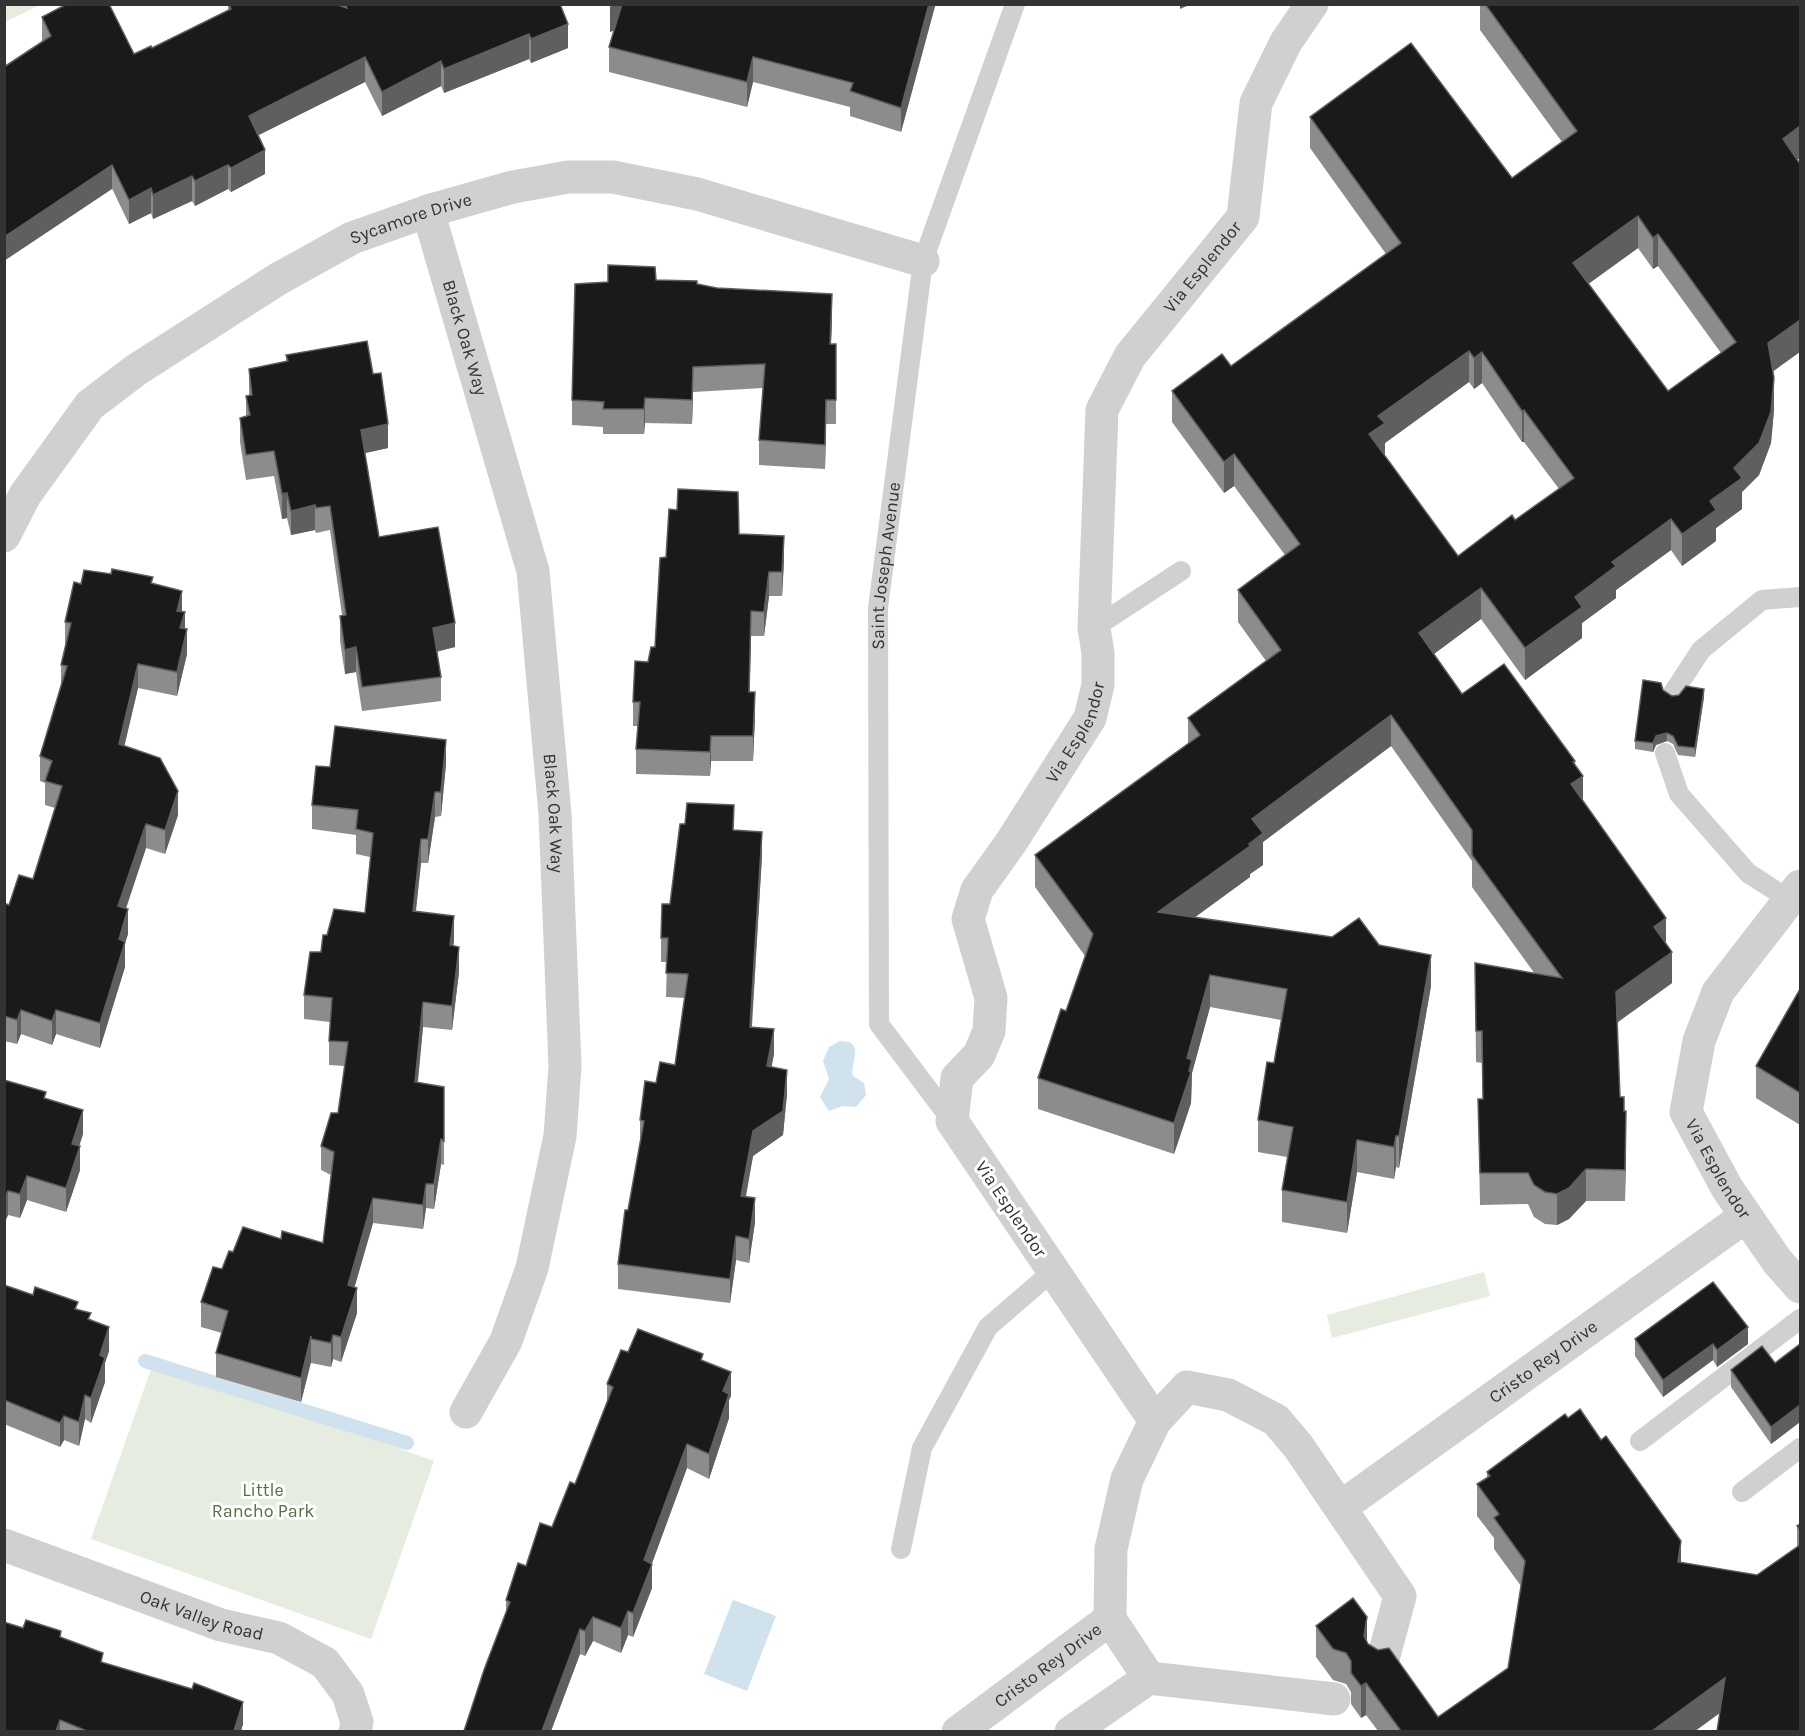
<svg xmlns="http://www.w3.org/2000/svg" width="1805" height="1736" viewBox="0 0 1805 1736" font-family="Karla,sans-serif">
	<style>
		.green { fill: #e6ecdf }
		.water { fill: #cfe2ee }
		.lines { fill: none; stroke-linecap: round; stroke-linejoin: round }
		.stream { stroke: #cfe2ee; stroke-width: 14 }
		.service { stroke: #d0d0d0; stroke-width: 20 }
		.minor { stroke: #d0d0d0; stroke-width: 33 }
		.wall { fill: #8c8c8c; fill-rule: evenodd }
		.shaded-wall { fill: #5f5f5f }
		.building { fill: #1a1a1a; stroke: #5f5f5f; stroke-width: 1.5; fill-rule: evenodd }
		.labels { text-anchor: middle; stroke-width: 6; stroke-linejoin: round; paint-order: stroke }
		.street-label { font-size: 18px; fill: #333; stroke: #fff }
		.park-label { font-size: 18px; fill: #56703f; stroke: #fff }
	</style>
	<rect width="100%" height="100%" fill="#fff"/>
	<g class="green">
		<path d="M5,4H40V5L5,22Z"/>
		<path d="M1484,1272L1490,1296L1332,1338L1327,1315Z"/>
		<path d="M154,1361L434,1461L371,1639L91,1539Z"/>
	</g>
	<g class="water">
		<path d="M840,1041C866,1041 850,1062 853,1076L864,1083L866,1095L856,1107L843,1106L829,1111L820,1097L829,1079L823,1061L829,1047Z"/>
		<path d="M733,1600L776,1616L747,1691L704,1674Z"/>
	</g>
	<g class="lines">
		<path class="stream" d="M145,1361L407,1443"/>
		<g class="service">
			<path d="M1094,628L1181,571"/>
			<path d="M1673,693L1701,650L1762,600L1800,597"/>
			<path d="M1665,753L1679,794L1748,873L1790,900"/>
			<path id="s1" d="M952,1121L879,1024L878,608L923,261L1015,4"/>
			<path d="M1640,1441L1800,1319"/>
			<path d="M1742,1492L1800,1448"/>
			<path d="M901,1549L922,1448L988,1327L1053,1271"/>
		</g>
		<g class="minor">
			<path id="s2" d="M428,211L533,571L555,814L565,1066L560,1136L532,1268L506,1341L466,1412"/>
			<path id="s3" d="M4,536L25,495L90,405L136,370L278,279L352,238L428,211L513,187L568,177H613L697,194L923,261"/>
			<path id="s4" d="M1800,886L1718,992L1699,1041L1686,1112L1727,1188L1777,1261L1800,1287"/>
			<path id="s5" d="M1155,1421L952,1121L957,1078L979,1055L989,1031L991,998L968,919L977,890L1012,841L1090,718L1098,685V653L1094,628L1102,410L1130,356L1243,217L1256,103L1286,42L1312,4"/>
			<path id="s6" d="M1341,1507L1746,1216"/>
			<path id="s7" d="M4,1545L221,1625L279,1638L325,1663L348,1694L357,1722L355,1732"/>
			<path d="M1149,1678L1110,1619L1111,1549L1127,1479L1155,1421L1187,1387L1228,1395L1276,1420L1298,1446L1400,1596L1382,1663"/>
			<path id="s8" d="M958,1732L1110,1619"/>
			<path d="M1071,1732L1149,1678L1334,1699"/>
		</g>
	</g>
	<g class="wall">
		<path d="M228,4H560L568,48L531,63L529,59L444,93L441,86L382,116L365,82L258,135L265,174L231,192L228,189L195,206L192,201L153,219L151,213L129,224L42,42V17L134,54L152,48L228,10Z"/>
		<path d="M610,4H935V6L901,132L850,116V107L753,82L747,107L609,72V47L614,30L610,32Z"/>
		<path d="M1480,4H1800L1797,160L1773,372L1774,410L1771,443L1759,475L1742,492V509L1716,528V541L1682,566L1671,550L1616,590V598L1582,623V638L1525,680L1481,619L1434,654L1462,694L1575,765L1583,801L1666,944L1672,983L1617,1023L1620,1097L1624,1111L1626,1143L1625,1201H1586L1569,1219L1557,1225L1545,1224L1534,1217L1528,1204L1480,1205L1478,1099H1483L1482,1063L1476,1062L1475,963L1535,974L1472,887V861L1391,746L1263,842V865L1250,874V877L1194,918L1379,945L1431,986L1399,1168L1396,1167L1394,1179L1357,1172L1347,1233L1282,1222V1190L1287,1157L1258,1152V1120L1274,1063L1281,1020L1210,1007L1192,1073L1191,1103L1174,1154L1038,1109V1078L1066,1011L1085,956L1035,887V855L1188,744V718L1266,661L1238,622V590L1285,555L1234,486L1224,493L1172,422V391L1231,366L1386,254L1310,148V117L1512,178L1562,142L1480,30ZM1638,248L1653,269L1658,266L1721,353L1668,391L1588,284ZM1469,382L1474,389L1482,383L1522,442H1524L1559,489L1515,520L1458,556L1384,455L1385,443Z"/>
		<path d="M656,280L697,284L832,319L831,344H836V424H826L825,469L759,465V440L763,388L693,392L692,424L645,423L644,434H603V427L572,425V400Z"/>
		<path d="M286,355L388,448L365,453L379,537L455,647L437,652L441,677V701L362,711L356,672L345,674L340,641V616L342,615L330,530L316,533L315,530L291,535L287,518L282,519L274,476L246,480L240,442V418L246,416V396L249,395V369L286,361Z"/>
		<path d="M677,510L739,534L784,561L782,596H769L764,636H751L749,692L755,716L753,761H711L710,776L636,774V749L638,726H633V702L655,647L666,557Z"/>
		<path d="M153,583L182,612L187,654L177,696L138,688L124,746L178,815L165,854L146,848L126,909L128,934L125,943V967L100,1048L56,1034L52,1045L21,1034L17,1044L4,1041V903L9,905L33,879L55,808L45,805V783L40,781V756L61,685V665L65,646V622L81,584Z"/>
		<path d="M1663,690L1672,696L1704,697L1695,757L1678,755L1673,744L1667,741L1656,745L1653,752L1635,749V741Z"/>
		<path d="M446,764L441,816L435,817L428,863H421L416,911L454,941L453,946L459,972L452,1030L423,1027L418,1082L444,1087V1165L441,1164L434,1209L426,1208L423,1229L373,1223L354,1288L357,1313L341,1362L333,1359L331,1367L311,1363V1362L301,1402L216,1377V1353L222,1333L201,1327V1302L233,1252L281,1239L323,1243L331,1175L321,1170V1146L338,1113L345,1066L329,1065V1041L330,1022L304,1019V995L327,935L365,913L370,857L356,854V835L312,829V805L330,767Z"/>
		<path d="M734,830L762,856L752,1027L774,1054L771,1067L787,1094L783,1135L753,1156L746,1197L755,1222L749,1263L736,1260L730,1303L618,1289V1264L640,1144V1120L656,1083L675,1065L685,998L666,997L667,962H661V938Z"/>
		<path d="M1800,989V1125L1756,1098V1066Z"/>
		<path d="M4,1080L46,1099L83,1134L79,1146L80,1170L66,1212L27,1200L20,1218L8,1215L4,1224Z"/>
		<path d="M4,1285L78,1309L91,1320L109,1351L105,1363V1382L91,1423L85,1419L79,1446L64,1440L60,1447L4,1424Z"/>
		<path d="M1635,1339L1748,1344L1717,1367L1713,1360L1663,1397L1635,1356Z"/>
		<path d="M1800,1344V1422L1771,1444L1731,1387V1370L1775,1363Z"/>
		<path d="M628,1352L703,1361L731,1396L729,1400V1418L709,1479L687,1468L652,1563V1588L633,1637L628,1635L621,1653L593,1641L585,1656L580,1654L551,1731H464L506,1614V1600L526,1566L552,1527L575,1484L607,1403V1384Z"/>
		<path d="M1487,1472L1681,1562L1757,1575L1797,1548V1526L1800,1524V1731L1720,1713L1695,1731H1378L1366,1715L1361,1718L1351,1704V1692L1346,1684L1333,1680L1316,1657V1626L1367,1641L1368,1644L1438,1717L1508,1668L1521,1586L1494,1549V1538L1477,1516V1484L1487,1478Z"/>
		<path d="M23,1628L61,1637L103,1662L243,1724L241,1731H4Z"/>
	</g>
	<g class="shaded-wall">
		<path d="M616,4H622V27L610,32V7Z"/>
		<path d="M929,4H935V6L901,132V108Z"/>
		<path d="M1180,4H1191L1180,9Z"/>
		<path d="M568,24V48L531,63V39Z"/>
		<path d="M529,34V59L444,93V69Z"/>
		<path d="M365,57V82L249,140V116Z"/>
		<path d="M753,57V82L747,107V82Z"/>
		<path d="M441,61V86L382,116V92Z"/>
		<path d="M1800,126V158L1783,170V139Z"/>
		<path d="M265,150V174L231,192V168Z"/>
		<path d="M112,165V189L4,261V237Z"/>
		<path d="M228,165V189L195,206V181Z"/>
		<path d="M192,176V201L153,219V195Z"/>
		<path d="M151,188V213L129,224V200Z"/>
		<path d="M1638,216V248L1573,295V263Z"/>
		<path d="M1658,234V266L1653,269V238Z"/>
		<path d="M832,294V319L830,368V344Z"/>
		<path d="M1800,320V352L1768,375V343Z"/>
		<path d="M1469,351V382L1385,443V455L1369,434L1378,416Z"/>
		<path d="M1482,352V383L1474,389V358Z"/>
		<path d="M693,367V392L692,424V400Z"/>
		<path d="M1774,378V410L1771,443L1759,475L1742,492V509L1716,528V541L1682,566V534L1710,501L1734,468Z"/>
		<path d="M645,398V423L644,434V409Z"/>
		<path d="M826,400V424L825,469V445Z"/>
		<path d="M1524,410V442H1522V411Z"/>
		<path d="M388,424V448L361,454V430Z"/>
		<path d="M1234,454V486L1224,493V462Z"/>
		<path d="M287,493V518L282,519V494Z"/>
		<path d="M315,505V530L291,535V511Z"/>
		<path d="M1671,519V550L1616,590V598L1582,623V638L1525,680V648L1575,597L1612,562Z"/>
		<path d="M784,536V561L782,596V572Z"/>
		<path d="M769,572V596L764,636V612Z"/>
		<path d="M1481,588V619L1419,665V633Z"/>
		<path d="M182,591V615L177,611Z"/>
		<path d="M751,611V636L749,716V692Z"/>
		<path d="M185,612V637L180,628Z"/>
		<path d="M455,623V647L433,652V628Z"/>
		<path d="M187,629V654L177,696V672Z"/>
		<path d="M356,647V672L345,674V650Z"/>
		<path d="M138,664V688L119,769V744Z"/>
		<path d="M1704,689V697L1695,757V748Z"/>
		<path d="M755,692V716L753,761V736Z"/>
		<path d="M1391,715V746L1263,842V865L1250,874V877L1158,944V912L1252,819Z"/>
		<path d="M1667,733V741L1656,745L1653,752V743L1656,736Z"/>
		<path d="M711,736V761L710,776V752Z"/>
		<path d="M446,740V764L441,816V792Z"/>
		<path d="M1575,761V781L1583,776V807L1571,784L1573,762Z"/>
		<path d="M178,791V815L165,854V830Z"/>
		<path d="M435,792V817L428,863V839Z"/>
		<path d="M146,824V848L118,931V906Z"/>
		<path d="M762,832V856L750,1051V1027Z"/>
		<path d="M421,839V863L413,935V911Z"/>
		<path d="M128,909V934L125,943V967L100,1048V1023L119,939Z"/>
		<path d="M454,916V941L450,970V945Z"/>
		<path d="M1666,918V950L1654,927Z"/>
		<path d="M459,947V972L452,1030V1006Z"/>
		<path d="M1672,952V983L1616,1023V992Z"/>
		<path d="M1431,955V986L1399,1168V1136Z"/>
		<path d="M1210,975V1007L1192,1073L1191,1103L1174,1154V1123L1187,1058Z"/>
		<path d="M423,1002V1027L415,1106V1082Z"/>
		<path d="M21,1010V1034L17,1044V1020Z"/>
		<path d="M56,1010V1034L52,1045V1021Z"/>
		<path d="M774,1029V1054L767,1091V1066Z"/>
		<path d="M787,1070V1094L783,1135L753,1156L741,1221V1196L753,1131Z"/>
		<path d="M83,1110V1134L72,1168V1144Z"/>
		<path d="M1626,1111V1143L1625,1201V1170Z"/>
		<path d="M1396,1136V1167L1394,1179V1147Z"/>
		<path d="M441,1139V1164L434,1209V1184Z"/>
		<path d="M1357,1140V1172L1347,1233V1202Z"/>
		<path d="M80,1146V1170L66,1212V1188Z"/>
		<path d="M1586,1169V1201L1569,1219L1557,1225V1194Z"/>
		<path d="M27,1176V1200L20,1218V1194Z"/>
		<path d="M426,1184V1208L423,1229V1205Z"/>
		<path d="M8,1191V1215L4,1224V1200Z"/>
		<path d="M373,1198V1223L348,1310V1285Z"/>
		<path d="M755,1198V1222L749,1263V1239Z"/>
		<path d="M736,1236V1260L730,1303V1279Z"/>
		<path d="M357,1288V1313L341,1362V1337Z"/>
		<path d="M109,1327V1351L105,1363V1382L91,1423V1398L100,1355Z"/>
		<path d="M1748,1327V1344L1717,1367V1350Z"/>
		<path d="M333,1335V1359L331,1367V1343Z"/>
		<path d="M311,1339V1362L301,1402V1378Z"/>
		<path d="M1713,1344V1360L1663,1397V1380Z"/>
		<path d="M731,1372V1396L729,1400V1418L709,1479V1454L723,1391Z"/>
		<path d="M85,1395V1419L79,1446V1422Z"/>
		<path d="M1800,1405V1422L1771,1444V1427Z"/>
		<path d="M64,1416V1440L60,1447V1423Z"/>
		<path d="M687,1444V1468L644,1585V1560Z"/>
		<path d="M1681,1541V1573L1678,1562Z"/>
		<path d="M652,1564V1588L633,1637V1613Z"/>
		<path d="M628,1611V1635L621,1653V1628Z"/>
		<path d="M593,1617V1641L585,1656V1631Z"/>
		<path d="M1367,1617V1648L1364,1636Z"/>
		<path d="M580,1629V1654L551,1731H542Z"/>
		<path d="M1725,1678V1709L1695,1731H1652Z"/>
		<path d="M1366,1683V1715L1361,1718V1686Z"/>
		<path d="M243,1702V1724L241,1731H234Z"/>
		<path d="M60,1720V1731H56Z"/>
	</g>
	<g class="building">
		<path d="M67,4H109L134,54L151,46L152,48L231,9L229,4H334L347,8L345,4H560L568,24L531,39L529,34L444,69L441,61L382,92L365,57L249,116L265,150L231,168L228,165L195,181L192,176L153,195L151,188L129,200L112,165L4,237V67L51,36L42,17Z"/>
		<path d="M622,4H929L901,108L850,91L853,83L753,57L747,82L609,47Z"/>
		<path d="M1485,4H1800V126L1783,139L1800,164V320L1768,343L1774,378L1771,412L1759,443L1734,468L1742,478L1710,501L1716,510L1682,534L1671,519L1612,562L1616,566L1575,597L1582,607L1525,648L1481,588L1419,633L1462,694L1504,664L1575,761L1573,762L1583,776L1571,784L1666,918L1654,927L1672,952L1616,992L1620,1097H1624V1111H1626L1625,1170L1586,1169L1569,1188L1557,1194L1545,1192L1534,1185L1528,1173H1480L1478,1099H1483L1482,1031H1476L1475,963L1562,978L1472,855V830L1391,715L1252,819L1263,833L1249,844L1250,846L1158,912L1332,937L1359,918L1379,945L1431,955L1399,1136H1396L1394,1147L1357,1140L1347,1202L1282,1190L1293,1127L1258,1120L1267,1062L1274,1063L1287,989L1210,975L1187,1058L1192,1060L1189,1071L1191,1072L1174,1123L1038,1078L1061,1009L1066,1011L1093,934L1035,855L1200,735L1188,718L1281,650L1238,590L1300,544L1234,454L1224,462L1172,391L1222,354L1231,366L1401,243L1310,117L1411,43L1512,178L1577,131ZM1638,216L1653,238L1658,234L1736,342L1668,391L1573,263ZM1469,351L1474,358L1482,352L1522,411L1524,410L1574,478L1515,520L1512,515L1458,556L1369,434L1385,423L1378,416Z"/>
		<path d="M608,265L655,267L656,280L697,281V284L717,288L832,294L830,344H836V400H826L825,445L759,440L765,364L693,367L692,400L645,398L644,409H603L604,402L572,400L575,284L608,282Z"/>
		<path d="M367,341L373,374L381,373L388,424L361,430L379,537L438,527L455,623L433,628L441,677L362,687L356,647L345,650L340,616L346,615L330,506L316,508L315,505L291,511L287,493L282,494L274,451L246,455L240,418L250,415L246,396L252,395L249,369L288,361L286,355Z"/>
		<path d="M678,489L738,492L739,534L784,536L782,572H769L764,612L751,611L749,692H755L753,736H711L710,752L636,749L640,702H633L635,661L648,662L651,647H655L660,558L666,557L669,509L677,510Z"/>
		<path d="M112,569L153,577L151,583L182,591L177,611L185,612L180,628L187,629L177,672L138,664L119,744L160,758L178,791L165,830L146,824L118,906L128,909L119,939L125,942L100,1023L56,1010L52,1021L21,1010L17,1020L4,1016V903L9,905L19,875L33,879L62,786L45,781L52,761L40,756L67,666L61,665L71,623L65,622L74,582L81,584L84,570L111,574Z"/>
		<path d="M1643,680L1661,683L1663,690L1672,696L1679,695L1686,686L1704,689L1695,748L1678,746L1673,736L1667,733L1656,736L1653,743L1635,741Z"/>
		<path d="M335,726L446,740L441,792H435L428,839H421L413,911L454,916L450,945L459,947L452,1006L423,1002L415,1082L444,1087V1141L441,1139L434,1184H426L423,1205L373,1198L348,1285L357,1288L341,1337L333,1335L331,1343L311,1339V1336L301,1378L216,1353L228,1311L201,1302L213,1267L222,1269L229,1251L233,1252L243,1227L281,1239L282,1231L323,1243L334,1152L321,1146L331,1113H338L348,1042L329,1041L332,998L304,995L310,952H321L323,935H327L334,909L365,913L373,833L356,829L358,810L312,805L316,766L330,767Z"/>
		<path d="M687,803L734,805L733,830L762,832L750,1027L774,1029L767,1066L787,1070L783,1111L753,1131L741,1196L755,1198L749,1239L736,1236L730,1279L618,1264L625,1210H628L644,1121L640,1120L645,1081L656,1083L660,1062L675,1065L688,974L666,973L668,938H661L662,904H670L680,824H685Z"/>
		<path d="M1800,989V1093L1756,1066Z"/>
		<path d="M4,1080L46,1092L44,1098L83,1110L72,1144L80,1146L66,1188L27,1176L20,1194L8,1191L4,1200Z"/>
		<path d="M1713,1282L1748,1327L1717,1350L1713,1344L1663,1380L1635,1339Z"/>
		<path d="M4,1285L33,1295L35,1287L78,1302L75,1309L91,1313L88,1319L109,1327L100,1355L105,1358L91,1398L85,1395L79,1422L64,1416L60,1423L4,1400Z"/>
		<path d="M638,1329L703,1354L701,1360L731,1372L723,1391L729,1394L709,1454L687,1444L644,1560L652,1564L633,1613L628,1611L621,1628L593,1617L585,1631L580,1629L542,1731H544H464L484,1670L510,1602L506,1600L518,1563L526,1566L540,1523L552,1527L570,1482L575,1484L613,1387L607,1384L621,1350L628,1352Z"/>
		<path d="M1800,1344V1405L1771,1427L1731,1370L1762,1346L1775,1363Z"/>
		<path d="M1580,1409L1601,1440L1606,1436L1681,1541L1678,1562L1757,1575L1800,1545V1731H1717L1725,1678L1652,1731H1401L1366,1683L1361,1686L1351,1673V1661L1346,1653L1333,1649L1316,1626L1353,1598L1367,1617L1364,1636L1368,1644L1378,1650L1389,1648L1438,1717L1508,1668L1525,1561L1494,1518L1499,1514L1477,1484L1490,1476L1487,1472L1565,1414L1568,1418Z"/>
		<path d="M1800,1524V1530L1797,1526Z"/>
		<path d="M26,1620L61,1631L60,1637L103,1653L101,1662L192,1689L194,1683L243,1702L234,1731H87L60,1720L56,1731H4V1622L23,1628Z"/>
	</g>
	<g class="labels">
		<g class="street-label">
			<text dy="6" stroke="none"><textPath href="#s3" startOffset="530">Sycamore Drive</textPath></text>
			<text dy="6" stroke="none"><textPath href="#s5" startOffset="1300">Via Esplendor</textPath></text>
			<text dy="6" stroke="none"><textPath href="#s2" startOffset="132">Black Oak Way</textPath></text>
			<text dy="6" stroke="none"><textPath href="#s1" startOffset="580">Saint Joseph Avenue</textPath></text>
			<text dy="6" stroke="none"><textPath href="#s5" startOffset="796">Via Esplendor</textPath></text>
			<text dy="6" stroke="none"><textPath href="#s2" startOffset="618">Black Oak Way</textPath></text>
			<text dy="6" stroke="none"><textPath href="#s4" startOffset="324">Via Esplendor</textPath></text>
			<text transform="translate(1011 1209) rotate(56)" y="6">Via Esplendor</text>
			<text dy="6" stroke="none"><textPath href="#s6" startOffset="249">Cristo Rey Drive</textPath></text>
			<text dy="6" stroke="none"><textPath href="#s7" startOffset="210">Oak Valley Road</textPath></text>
			<text dy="6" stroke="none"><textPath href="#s8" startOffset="112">Cristo Rey Drive</textPath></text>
		</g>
		<g class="park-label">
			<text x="263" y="1496">Little<tspan x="263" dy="21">Rancho Park</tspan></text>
		</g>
	</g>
	<rect width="1805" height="1736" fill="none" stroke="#333333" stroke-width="12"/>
</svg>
